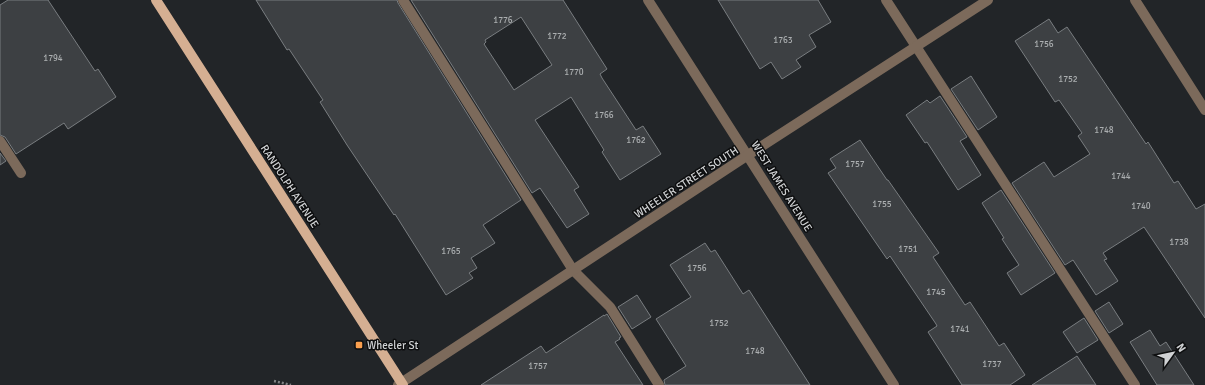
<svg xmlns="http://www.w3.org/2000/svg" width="1205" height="385" viewBox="0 0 1205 385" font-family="Signika,sans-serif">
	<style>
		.building { fill: #3d4043; stroke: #797d80; fill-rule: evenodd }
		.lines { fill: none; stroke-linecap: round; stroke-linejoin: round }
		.path { stroke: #818385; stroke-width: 2.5; stroke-dasharray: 2 2; stroke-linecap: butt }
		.minor { stroke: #7c6a5b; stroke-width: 10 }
		.major { stroke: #d5af92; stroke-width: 10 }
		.poi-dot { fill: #fa9f4e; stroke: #0d0e0f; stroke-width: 1.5 }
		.labels { text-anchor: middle; stroke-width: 3; stroke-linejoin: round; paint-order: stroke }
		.number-label { font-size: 9px; fill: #abaeb0 }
		.street-label { font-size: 11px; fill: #d0d2d4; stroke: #0d0e0f }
		.poi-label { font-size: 11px; fill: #d0d2d4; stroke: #0d0e0f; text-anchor: start }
	</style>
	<rect width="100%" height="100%" fill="#222528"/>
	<g class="building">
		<path d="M8,0H48L95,71L98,69L116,97L68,129L64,123L16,154L5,137L0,135V5Z"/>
		<path d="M256,0H397L398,3L521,200L483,225L495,243L471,258L477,268L469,273L473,278L446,295L395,214L394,215L347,145L320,102L323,100L289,49L287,50Z"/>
		<path d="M411,0H563L607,69L600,74L602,78L636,130L643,126L661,154L620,180L602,152L604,150L571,97L535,120L579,187L574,190L589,214L567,228L540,188L532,193ZM521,17L552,65L514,90L484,44L486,42L485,40Z"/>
		<path d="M718,0H818L831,22L809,35L816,47L796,60L801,67L782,79L771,62L760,69Z"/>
		<path d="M1049,19L1058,33L1067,27L1146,144L1148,142L1174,183L1178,181L1196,209L1205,204V318L1144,227L1103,253L1107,259L1104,260L1118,281L1096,295L1073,260L1065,265L1012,183L1044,162L1054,177L1090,154L1078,136L1082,133L1059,100L1055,102L1015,41Z"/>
		<path d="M971,76L997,117L978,130L951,89Z"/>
		<path d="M940,96L967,137L960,141L981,175L958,190L927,142L925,143L906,115L927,100L930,103Z"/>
		<path d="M860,140L887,180H888L939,253L933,257L965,305L970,302L999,346L1004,343L1025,375L1010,385H962L928,332L937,326L936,324L890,256L887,259L828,173L836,168L830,159Z"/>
		<path d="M0,153L6,161L0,165Z"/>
		<path d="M1001,190L1055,273L1021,295L1007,273L1019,265L1002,239L1004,238L982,203Z"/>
		<path d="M705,243L711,252L715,250L743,294L749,290L810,385H665L664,380L686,366L656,319L691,297L670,265Z"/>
		<path d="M637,295L651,317L632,329L618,307Z"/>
		<path d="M1109,302L1123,324L1109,333L1095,311Z"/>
		<path d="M607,314L621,337L619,338L620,339L615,342L643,385H481L541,346L546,353L604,315V316Z"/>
		<path d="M1084,318L1098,340L1077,353L1063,332Z"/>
		<path d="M1150,330L1160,346L1166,342L1194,385H1157L1130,342Z"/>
		<path d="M1077,356L1096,385H1032Z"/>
	</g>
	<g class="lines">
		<path class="path" d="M274,381L291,385"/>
		<g class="minor">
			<path d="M403,0L573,270L610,307L659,385"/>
			<path d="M648,0L894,385"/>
			<path d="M886,0L1135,385"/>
			<path d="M1135,0L1205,110"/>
			<path d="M0,141L21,173"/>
			<path d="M398,385L748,155L988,0"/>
		</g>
		<path class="major" d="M156,0L403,385"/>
	</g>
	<rect class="poi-dot" x="355" y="341" width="8" height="8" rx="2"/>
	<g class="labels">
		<g class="number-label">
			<text x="503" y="23">1776</text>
			<text x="557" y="39">1772</text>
			<text x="783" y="43">1763</text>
			<text x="1044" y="47">1756</text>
			<text x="53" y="61">1794</text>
			<text x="574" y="75">1770</text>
			<text x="1068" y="82">1752</text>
			<text x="604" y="118">1766</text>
			<text x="1104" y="133">1748</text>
			<text x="636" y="143">1762</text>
			<text x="855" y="167">1757</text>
			<text x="1121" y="179">1744</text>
			<text x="882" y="207">1755</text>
			<text x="1141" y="209">1740</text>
			<text x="1179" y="245">1738</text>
			<text x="908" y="252">1751</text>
			<text x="451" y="254">1765</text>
			<text x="697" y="271">1756</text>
			<text x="936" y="295">1745</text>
			<text x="719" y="326">1752</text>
			<text x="960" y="332">1741</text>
			<text x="755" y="354">1748</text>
			<text x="992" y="367">1737</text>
			<text x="538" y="369">1757</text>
		</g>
		<g class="street-label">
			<text transform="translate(686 182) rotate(-33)" y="4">WHEELER STREET SOUTH</text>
			<text transform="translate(290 186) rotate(57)" y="4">RANDOLPH AVENUE</text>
			<text transform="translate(782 186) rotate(58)" y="4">WEST JAMES AVENUE</text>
		</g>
		<g class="poi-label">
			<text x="367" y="349">Wheeler St</text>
		</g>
	</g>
	<g transform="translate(1173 353) rotate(57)" stroke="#0d0e0f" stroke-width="3" paint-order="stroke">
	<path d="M0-3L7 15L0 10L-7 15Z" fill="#d0d2d4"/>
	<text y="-6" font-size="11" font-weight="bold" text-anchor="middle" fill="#d0d2d4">N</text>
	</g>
</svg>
